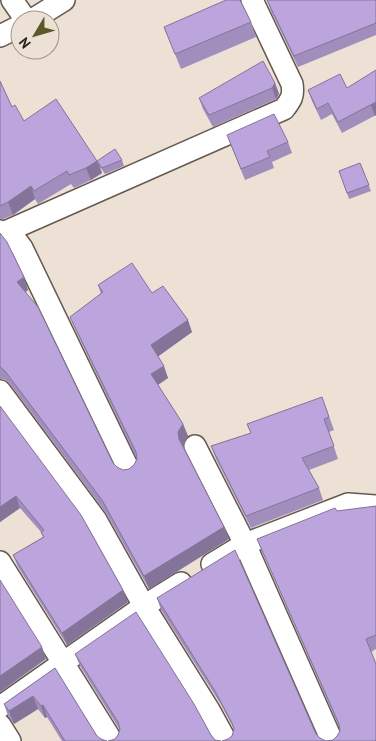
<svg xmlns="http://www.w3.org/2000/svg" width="376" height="741" viewBox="0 0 376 741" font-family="'PT Sans',sans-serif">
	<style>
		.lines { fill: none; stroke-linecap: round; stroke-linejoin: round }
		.street-casing { stroke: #64594f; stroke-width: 24 }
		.street { stroke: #fff; stroke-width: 21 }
		.wall { fill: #a28ebd }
		.shaded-wall { fill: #84749a }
		.building { fill: #bca5dc; stroke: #84749a }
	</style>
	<rect width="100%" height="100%" fill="#ede0d4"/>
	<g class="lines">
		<g class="street-casing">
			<g id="street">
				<path d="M12,0L26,20"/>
				<path d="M32,20L64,0"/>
				<path d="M0,36L20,26"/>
				<path d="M0,231L13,236L22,248L129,470"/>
				<path d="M5,232L284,109C291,100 294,96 292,84L252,0"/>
				<path d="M0,391L96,520L144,606L209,710L226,741"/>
				<path d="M195,446L245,544L332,741"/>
				<path d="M0,562L112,741"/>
				<path d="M212,564L245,544L348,504L376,506"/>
				<path d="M0,707L144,606L181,583"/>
				<path d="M0,725L10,741"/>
			</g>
		</g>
		<use href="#street" class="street"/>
	</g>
	<g class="wall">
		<path d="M267,0H376V35L298,67L271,11Z"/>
		<path d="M251,22L256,37L181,69L164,27Z"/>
		<path d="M376,70V115L342,133L332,114L321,120L312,101L308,90L347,88Z"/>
		<path d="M0,81L12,107L24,121L97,161L122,160L124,166L105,174L100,167L102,173L91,180L74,188L71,184L38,204L35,199L13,215L3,219H0Z"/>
		<path d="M275,83L279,94L276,99L213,127L203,109L199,98Z"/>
		<path d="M227,135L288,142L292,153L272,162L274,168L245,180Z"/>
		<path d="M360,163L371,191L349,199L339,171Z"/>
		<path d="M0,233L28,290L26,292L113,463L117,467L123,470L129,469L134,465L137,459L136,457L75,329L70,317L101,294L98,285L152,293L192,332L158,356L168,378L158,385L183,424L188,436L183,445L224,527L229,539L149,589L106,513L10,384L4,379H0Z"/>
		<path d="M322,397L334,430L329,432L338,459L309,470L319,488L323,500L251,528L216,459L211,446L251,433Z"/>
		<path d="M0,406L128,602L67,645L18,567L13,555L43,537L41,532L20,508L0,522Z"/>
		<path d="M376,506V649L371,652L376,664V741H326L333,740L337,736L340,731L339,727L262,551L257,539L337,511Z"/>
		<path d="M157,598L316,734L320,738L228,739L232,736L234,729L220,703L161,610Z"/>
		<path d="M75,654L211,735L215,740L115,739L118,735L120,730L80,666Z"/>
		<path d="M55,668L97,736L101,739L107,741H62L47,717L45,718L38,709L14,724L8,716L4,704Z"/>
	</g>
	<g class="shaded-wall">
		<path d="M275,83L279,94L276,99L272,88Z"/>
		<path d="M376,102V115L375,116L371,105Z"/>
		<path d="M97,161L102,173L91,180L86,168Z"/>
		<path d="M31,186L35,199L13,215L8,202Z"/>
		<path d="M24,277L28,290L22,294L17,282Z"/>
		<path d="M188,320L192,332L156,358L151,345Z"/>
		<path d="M164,366L168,378L156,386L151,374Z"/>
		<path d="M183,424L188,436L183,445L179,439L178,432Z"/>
		<path d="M16,496L20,508L0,522V507Z"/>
		<path d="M224,527L229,539L149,589L144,576Z"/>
		<path d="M123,590L128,602L67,645L62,633Z"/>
		<path d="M42,647L46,659L0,692V676Z"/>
		<path d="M33,696L38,709L14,724L9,711Z"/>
		<path d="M43,705L47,717L45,718L41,706Z"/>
	</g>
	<g class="building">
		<path d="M226,0H240L251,22L175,54L164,27Z"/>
		<path d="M267,0H376V23L294,56Z"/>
		<path d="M263,61L275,83L272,88L209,115L199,98Z"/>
		<path d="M376,70V102L338,122L328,103L317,109L308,90L340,74L347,88Z"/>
		<path d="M0,81L12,107L15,105L24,121L56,99L97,161L86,168L69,175L67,171L34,191L31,186L8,202L0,206Z"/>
		<path d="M274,114L288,142L267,151L270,157L241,169L227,135Z"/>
		<path d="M115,149L122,160L102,168L97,161Z"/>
		<path d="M360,163L369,185L347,193L339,171Z"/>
		<path d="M0,233L7,242L24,277L17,282L38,307L113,463L117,467L123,470L129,469L134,465L137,459L136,452L70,317L103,292L98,285L132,263L152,293L163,286L188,320L151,345L164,366L151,374L183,424L178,432L179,439L224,527L144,576L102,500L5,371L0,367Z"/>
		<path d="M322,397L329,417L324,419L334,446L302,458L319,488L246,516L211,446L251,433L247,424Z"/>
		<path d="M0,406L81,515L123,590L62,633L13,555L44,537L41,532L44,530L16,496L0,507Z"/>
		<path d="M376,506V635L366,639L376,664V740L375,741H326L333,740L337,736L340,731L339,724L257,539L335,508L337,511Z"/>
		<path d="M235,550L316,734L320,738L326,741H222L228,739L232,736L234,729L232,723L215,691L157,598Z"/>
		<path d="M0,580L42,647L0,676Z"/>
		<path d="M136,612L194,704L211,735L215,740L221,741H108L115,739L118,735L120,729L118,722L75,654Z"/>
		<path d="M55,668L97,736L101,739L107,741H65L43,705L41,706L33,696L9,711L4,704Z"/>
	</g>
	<g transform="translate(35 35) rotate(232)"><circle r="24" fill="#ede0d4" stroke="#9e948b"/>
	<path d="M0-4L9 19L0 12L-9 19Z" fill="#5b5925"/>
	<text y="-8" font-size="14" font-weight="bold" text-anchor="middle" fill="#27221e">N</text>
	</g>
</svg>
